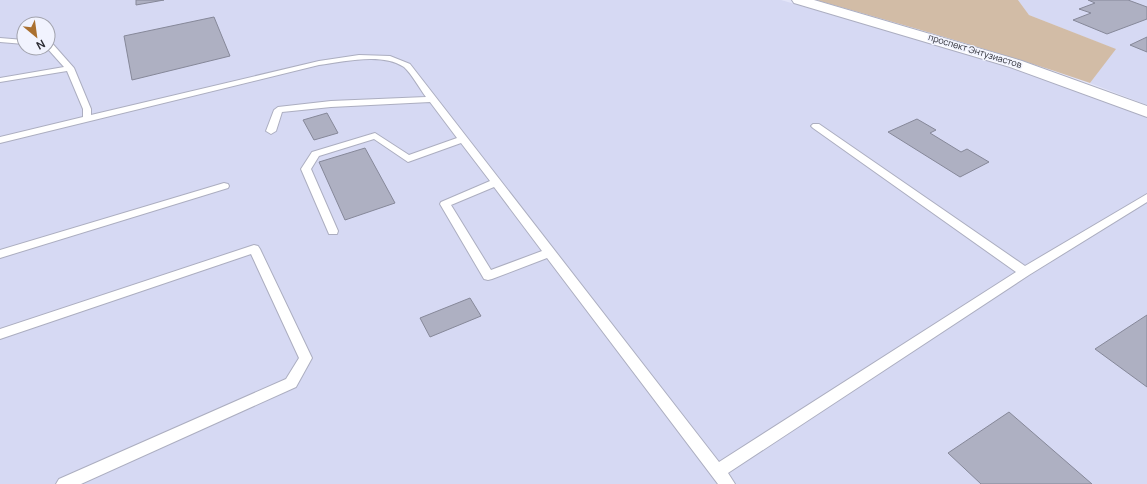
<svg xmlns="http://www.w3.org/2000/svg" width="1147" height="484" viewBox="0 0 1147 484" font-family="Manrope,sans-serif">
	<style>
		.built { fill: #d6d9f3; fill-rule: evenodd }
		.green { fill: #d2bca6 }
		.building { fill: #aeb0c2; stroke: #868899 }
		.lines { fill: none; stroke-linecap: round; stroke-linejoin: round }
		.lane-casing { stroke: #acaec0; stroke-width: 2 }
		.secondary-casing { stroke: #acaec0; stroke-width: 2 }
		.lane { fill: #fff; fill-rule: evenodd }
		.secondary { fill: #fff; fill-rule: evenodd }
		.labels { text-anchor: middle; stroke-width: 3; stroke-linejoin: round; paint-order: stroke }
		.far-street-label { font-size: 9px; fill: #2b2c33; stroke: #f1f3fe }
	</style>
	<rect width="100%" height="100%" fill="#e3e5f8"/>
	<g class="built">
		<path d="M0,0H781L1013,67L1147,116V484H0ZM24,24H48V48H24Z"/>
		<path d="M1018,0H1147V105L1090,83L1115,49L1029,15Z"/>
	</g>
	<path class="green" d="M816,0H1018L1029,15L1116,49L1090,83C999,52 908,26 816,0Z"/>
	<g class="building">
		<path d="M136,0H164L136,5Z"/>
		<path d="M1088,0H1128L1147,7V19L1107,34L1073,20L1091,13L1079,9L1095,3Z"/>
		<path d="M214,17L230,56L132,80L124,36Z"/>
		<path d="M1147,37V52L1130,45Z"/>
		<path d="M327,113L338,133L314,140L303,120Z"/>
		<path d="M917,119L936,130L930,133L961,152L967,149L989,162L960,177L888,132Z"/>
		<path d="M365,148L395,203L345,220L319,162Z"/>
		<path d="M470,298L481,316L430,337L420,318Z"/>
		<path d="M1147,315V387L1095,349Z"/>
		<path d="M1009,412L1092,484H981L948,453Z"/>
	</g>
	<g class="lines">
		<g class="lane-casing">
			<g id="lane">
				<path d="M0,38L24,40V44L0,42Z"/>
				<path d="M48,42H51L74,68L91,109V115L319,61L359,55L390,56L410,64L719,462L1016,272L813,128L811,126L813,124H819L1025,266L1147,194V202L1029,275L728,473L735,484H718L547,258L492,279L488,280L484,279L440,204L441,202L490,181L461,143L408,162L374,139L319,156L311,169L338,231L337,234H329L301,169L312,152L375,133L409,155L457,138L430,102L331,107L282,112L276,131L271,134L266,131L274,110L278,107L331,101L426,97C420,89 411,73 404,67C382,52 343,62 319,65L0,143V137L83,117V109L67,71L0,82V78L64,67L47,48ZM494,187L542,251L491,270L451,205Z"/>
				<path d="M224,183L228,184L229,186L228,188L0,258V250Z"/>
				<path d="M254,245L258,246L260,249L312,358L296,387L81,484H56L59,479L286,379L299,358L251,254L0,339V329Z"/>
			</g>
		</g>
		<g class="secondary-casing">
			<path id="secondary" d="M792,0H814L1022,61L1147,106V117L1010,67L794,3Z"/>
		</g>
		<use href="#lane" class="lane"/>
		<use href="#secondary" class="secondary"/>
	</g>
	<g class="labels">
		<g class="far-street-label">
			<text transform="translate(975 51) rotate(17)" y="3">проспект Энтузиастов</text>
		</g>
	</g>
	<g transform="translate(36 36) rotate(151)"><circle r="19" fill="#f1f3fe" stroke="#a2a3ad"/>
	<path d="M0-3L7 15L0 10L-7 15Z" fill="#aa7030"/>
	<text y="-6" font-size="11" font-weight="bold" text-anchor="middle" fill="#2b2c33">N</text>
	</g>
</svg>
